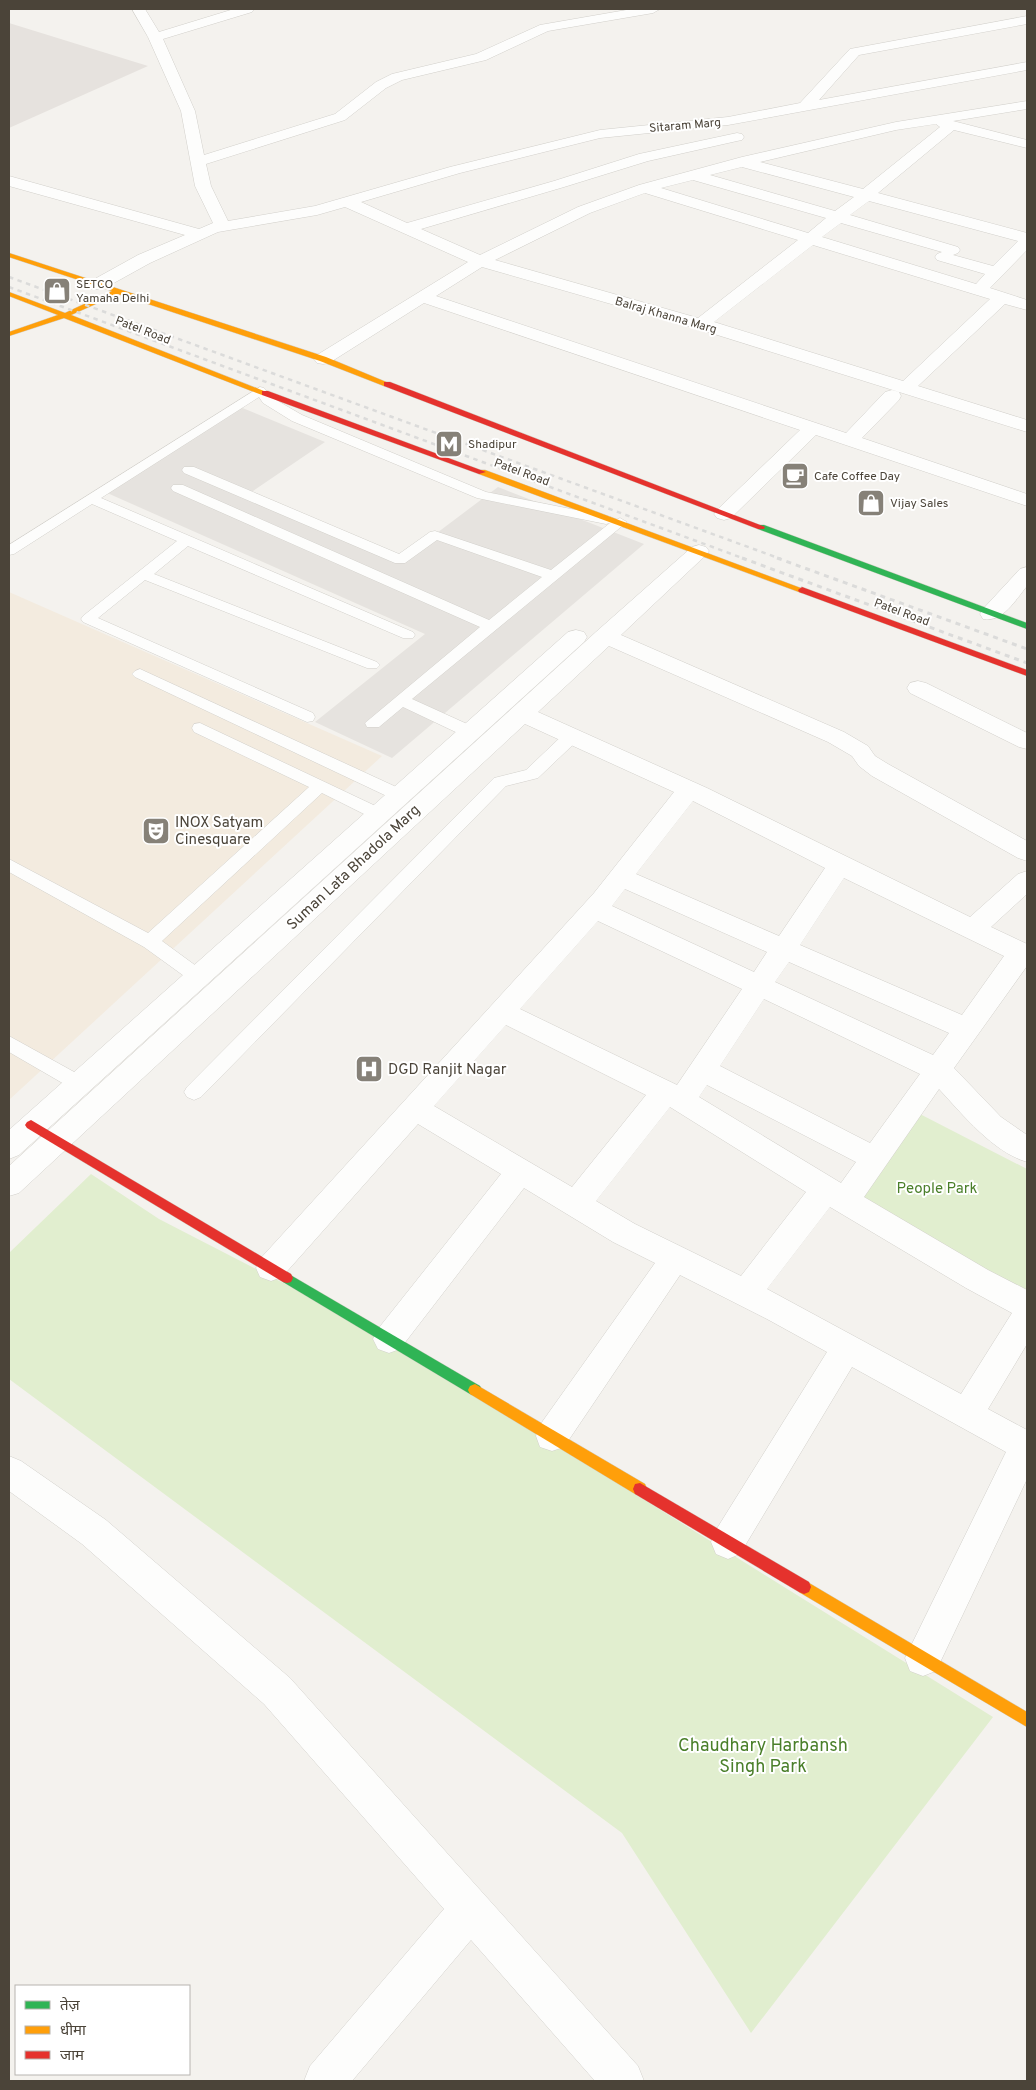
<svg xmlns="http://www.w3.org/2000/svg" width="1036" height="2090" viewBox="0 0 1036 2090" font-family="Overpass,'Noto Sans Devanagari',sans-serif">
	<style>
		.commercial { fill: #f3ebdf }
		.industrial { fill: #e6e2de }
		.green { fill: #e1eecf }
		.parking { fill: #e6e3df }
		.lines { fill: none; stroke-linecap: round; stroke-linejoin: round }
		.lane-casing { stroke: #d2d0cb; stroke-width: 1 }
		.street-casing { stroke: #d2d0cb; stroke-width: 1 }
		.fast-casing { stroke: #d3cfc5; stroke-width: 1 }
		.slow-casing { stroke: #d3cfc5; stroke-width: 1 }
		.jam-casing { stroke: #d3cfc5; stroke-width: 1 }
		.lane { fill: #fdfdfc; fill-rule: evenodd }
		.street { fill: #fdfdfc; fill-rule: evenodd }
		.fast { fill: #30b455; fill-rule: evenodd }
		.slow { fill: #ff9f0a; fill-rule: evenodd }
		.jam { fill: #e5322d; fill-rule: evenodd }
		.rail-far1 { stroke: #dbdbda; stroke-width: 2.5; stroke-dasharray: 4.5 4.5; stroke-linecap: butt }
		.rail { stroke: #dbdbda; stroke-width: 3; stroke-dasharray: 5 5; stroke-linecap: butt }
		.labels { text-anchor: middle; stroke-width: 4; stroke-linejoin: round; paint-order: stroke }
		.far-street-label { font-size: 12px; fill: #4b4439; stroke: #fff }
		.far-poi-label { font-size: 12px; fill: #4b4439; stroke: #fff; text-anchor: start }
		.poi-label { font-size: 15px; fill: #4b4439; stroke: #fff; text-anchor: start }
		.street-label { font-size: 15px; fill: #4b4439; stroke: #fff }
		.park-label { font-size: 15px; fill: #4a7f2a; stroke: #fff }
		.near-park-label { font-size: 18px; fill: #4a7f2a; stroke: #fff }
	</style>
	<rect width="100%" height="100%" fill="#f4f2ee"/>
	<path class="commercial" d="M9,592L382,756L9,1100Z"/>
	<path class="industrial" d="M9,23L148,66L9,128Z"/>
	<g class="green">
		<path d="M916,1112L1027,1169V1295L850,1209Z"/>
		<path d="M91,1174L159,1219L357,1321L993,1717L751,2033L622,1833L9,1379V1253Z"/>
	</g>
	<path class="parking" d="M240,407L325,442L250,493L405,557L498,487L644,544L392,758L315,722L425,634L105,492Z"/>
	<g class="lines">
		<g class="lane-casing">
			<g id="lane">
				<path d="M260,387L264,388L271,397L302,415L486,492L611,517L613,520L612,522L620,518L627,522L412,699L476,728L478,732L476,736H464L403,707L379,727H367L365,723L480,627L173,491L171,488L173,485H183L489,620L542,577L437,540L405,563H395L184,473L182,470L184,467H194L399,554L430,532L435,531L551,570L610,523L606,524L477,498L292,421L263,403L259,397L101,498L413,632L415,635L413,638H403L188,546L154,574L377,662L380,665L377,668H367L145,580L98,618L313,713L315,717L313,721L307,722L83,622L81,619L83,616L177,541L92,504L14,554L9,555V545Z"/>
				<path d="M140,669L405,791L407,795L405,799L399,800L393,799L135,677L132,674L135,671Z"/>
				<path d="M200,723L384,810L386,814L384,818L378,820L372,818L322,793L162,941L203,971L206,976L203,981L197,983L191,981L144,947L9,872V859L148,933L309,787L194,732L192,728L194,724Z"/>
				<path d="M572,731L578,732L580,736L578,740L538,778L506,786L201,1097L194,1100L187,1097L184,1092L187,1087L494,778L526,770L566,732Z"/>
				<path d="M9,1036L85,1078L88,1083L85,1088L78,1090L71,1088L9,1052Z"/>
			</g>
		</g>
		<g class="street-casing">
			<g id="street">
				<path d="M132,9H145L159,32L234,9H254L252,12L163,39L195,111L204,155L335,114L376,82L392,74L476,54L540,25L632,9H660L653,13L548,31L486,60L402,80L386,88L345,120L206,164L211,186L228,221L315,206L450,167L600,130L728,117L800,103L850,49L1027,16V24L859,55L819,100L1027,62V70L728,125L600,138L460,173L361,202L407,223L554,181L639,154L737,133L742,134L744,137L742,140L737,141L648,161L564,187L421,229L480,255L578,207L639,185L742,157L896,122L1027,101V109L953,121L1027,140V148L954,130L878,193L1027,233V250L990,288L1027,300V310L1005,304L918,386L1027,420V432L695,328L482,267L436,296L846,433L885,392L892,390L899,392L901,396L899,400L862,438L1027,494V506L816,435L731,518L724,520L717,518L714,514L717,510L800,430L424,303L329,363L323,364L317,363L314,359L317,355L468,262L345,207L317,215L218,232L150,263L103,289H91L89,285L91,281L138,255L185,235L9,186V176L199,229L213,223L195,186L181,111L148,37ZM936,124L940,127L863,189L760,162L896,130ZM742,167L854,197L835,211L710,175ZM693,180L826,218L808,233L661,188ZM645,193L798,240L698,318L495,260L590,213ZM869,201L1018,241L993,266L953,255L958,253L960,250L958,247L850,215ZM841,223L942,252L937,254L935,257L937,260L985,274L976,284L822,237ZM813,245L990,299L903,381L714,322Z"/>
				<path d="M699,545L706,547L709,551L706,555L621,635L844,732L868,746L875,756L888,764L1027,841V861L1018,858L872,776L859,766L852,756L828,742L609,646L538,712L707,788L970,917L1018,874L1027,871V894L991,927L1027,944V966L954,1068L1001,1117L1027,1135V1162C993,1152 963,1115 939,1089L864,1197L988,1270L1027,1290V1344L988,1409L1027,1430V1479L936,1671L923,1676L910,1671L905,1658L1006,1452L852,1367L740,1554L728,1559L716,1554L711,1542L716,1530L827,1352L767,1319L680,1275L564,1447L552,1451L540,1447L536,1436L540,1425L655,1263L613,1242L524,1188L400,1349L389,1353L378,1349L373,1339L378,1329L501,1174L418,1124L282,1277L271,1281L260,1277L256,1268L260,1259L594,893L674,792L525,724L19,1193L9,1196V1166L597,631L692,547ZM693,801L825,868L779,936L636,874ZM844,878L1004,956L962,1015L800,945ZM625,889L767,952L754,972L612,906ZM598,921L742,989L677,1085L520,1009ZM789,962L949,1033L933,1055L775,982ZM764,999L920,1074L870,1143L720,1066ZM506,1025L646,1095L572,1187L434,1106ZM707,1085L856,1162L841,1183L699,1097ZM670,1107L806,1192L741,1276L635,1224L596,1201ZM830,1207L966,1288L1012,1313L961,1394L767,1289Z"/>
				<path d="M1027,567V586C1016,599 1003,623 983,619L980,614L983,609L1020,569Z"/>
				<path d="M576,630L584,632L587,637L584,642L19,1155L9,1159V1130L568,632Z"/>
				<path d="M918,681L926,683L1027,733V749L1019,747L910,693L907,688L910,683Z"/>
				<path d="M9,1456L21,1461L106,1520L290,1678L638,2066L644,2081H595L471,1940L352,2081H304L310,2066L444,1909L264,1704L82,1544L9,1491Z"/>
			</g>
		</g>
		<g class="fast-casing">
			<g id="fast">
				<path d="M758,525H764L1027,623V629L758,529Z"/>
				<path d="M287,1273L480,1386L482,1390L480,1394L475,1396L470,1394L283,1282L281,1278L283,1274Z"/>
			</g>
		</g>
		<g class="slow-casing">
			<g id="slow">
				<path d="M9,253L326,357L391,384L384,386L320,361L118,294L71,315L269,393L262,395L64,318L9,336V332L58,315L9,296V292L65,313L112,291L9,257Z"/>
				<path d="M479,470H485L806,590L802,593L799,592L479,474Z"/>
				<path d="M475,1384L645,1484L647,1489L645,1494L640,1495L635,1494L470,1394L468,1390L470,1386Z"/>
				<path d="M804,1580L1027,1712V1727L799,1592L797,1587L799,1582Z"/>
			</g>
		</g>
		<g class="jam-casing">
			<g id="jam">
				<path d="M384,382H390L765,527L764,529H758L384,386Z"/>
				<path d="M262,391H268L486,472L479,474L262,395Z"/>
				<path d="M802,587L1027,670V676L799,592L798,590Z"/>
				<path d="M31,1120L291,1274L293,1278L291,1282L287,1283L283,1282L27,1128L25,1125L27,1122Z"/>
				<path d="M640,1483L809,1582L811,1587L809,1592L804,1594L799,1592L635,1494L633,1489L635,1484Z"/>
			</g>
		</g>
		<use href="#lane" class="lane"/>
		<use href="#street" class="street"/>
		<use href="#fast" class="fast"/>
		<use href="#slow" class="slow"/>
		<use href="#jam" class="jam"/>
		<g class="rail-far1">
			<path d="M9,277L781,559"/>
			<path d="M9,287L745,559"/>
		</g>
		<g class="rail">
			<path d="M742,558L1027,663"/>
			<path d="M777,558L1027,649"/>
		</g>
	</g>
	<defs>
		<g id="shop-square" transform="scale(1.4375)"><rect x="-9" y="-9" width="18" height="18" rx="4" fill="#868178" stroke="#fff"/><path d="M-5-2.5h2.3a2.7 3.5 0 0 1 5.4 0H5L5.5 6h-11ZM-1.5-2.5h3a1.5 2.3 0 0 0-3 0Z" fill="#fff"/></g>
		<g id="metro-square" transform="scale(1.4375)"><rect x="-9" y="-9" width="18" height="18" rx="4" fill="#868178" stroke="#fff"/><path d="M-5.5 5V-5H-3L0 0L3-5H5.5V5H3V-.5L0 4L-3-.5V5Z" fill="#fff"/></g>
		<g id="cafe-square" transform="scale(1.4375)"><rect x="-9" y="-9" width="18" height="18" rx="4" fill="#868178" stroke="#fff"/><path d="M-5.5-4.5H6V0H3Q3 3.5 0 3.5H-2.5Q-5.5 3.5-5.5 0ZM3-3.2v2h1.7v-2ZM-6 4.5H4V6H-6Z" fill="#fff"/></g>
		<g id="theatre-square" transform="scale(1.4375)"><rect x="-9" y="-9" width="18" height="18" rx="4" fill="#868178" stroke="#fff"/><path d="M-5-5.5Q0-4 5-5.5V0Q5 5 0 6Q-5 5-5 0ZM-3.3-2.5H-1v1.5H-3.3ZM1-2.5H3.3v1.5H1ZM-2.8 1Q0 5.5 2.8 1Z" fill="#fff"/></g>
		<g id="hospital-square" transform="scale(1.4375)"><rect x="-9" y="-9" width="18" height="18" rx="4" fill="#868178" stroke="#fff"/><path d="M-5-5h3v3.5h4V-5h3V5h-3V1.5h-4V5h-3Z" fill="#fff"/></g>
	</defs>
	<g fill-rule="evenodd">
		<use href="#shop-square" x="57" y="291"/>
		<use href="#metro-square" x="449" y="444"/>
		<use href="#cafe-square" x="795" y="476"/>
		<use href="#shop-square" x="871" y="503"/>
		<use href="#theatre-square" x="156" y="831"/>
		<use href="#hospital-square" x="369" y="1069"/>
	</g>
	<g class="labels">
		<g class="far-street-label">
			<text transform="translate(685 125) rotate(-5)" y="4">Sitaram Marg</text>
			<text transform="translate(666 315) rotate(16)" y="4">Balraj Khanna Marg</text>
			<text transform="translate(143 330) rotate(21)" y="4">Patel Road</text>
			<text transform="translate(522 472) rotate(20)" y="4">Patel Road</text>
			<text transform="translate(902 612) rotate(20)" y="4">Patel Road</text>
		</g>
		<g class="far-poi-label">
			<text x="76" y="288">SETCO<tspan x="76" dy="14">Yamaha Delhi</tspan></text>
			<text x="468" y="448">Shadipur</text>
			<text x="814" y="480">Cafe Coffee Day</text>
			<text x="890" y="507">Vijay Sales</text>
		</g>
		<g class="poi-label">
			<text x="175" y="827">INOX Satyam<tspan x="175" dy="17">Cinesquare</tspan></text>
			<text x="388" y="1074">DGD Ranjit Nagar</text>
		</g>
		<g class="street-label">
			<text transform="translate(353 867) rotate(-43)" y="5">Suman Lata Bhadola Marg</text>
		</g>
		<g class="park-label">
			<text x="937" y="1193">People Park</text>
		</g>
		<g class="near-park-label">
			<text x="763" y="1751">Chaudhary Harbansh<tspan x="763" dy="21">Singh Park</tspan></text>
		</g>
	</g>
	<rect width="1036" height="2090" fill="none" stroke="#4b4439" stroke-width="20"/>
	<rect x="15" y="1985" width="175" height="90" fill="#ffffff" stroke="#b7b4b0"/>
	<rect x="25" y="2001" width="25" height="8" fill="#30b455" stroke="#b7b4b0"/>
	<text x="60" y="2010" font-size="15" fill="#4b4439">तेज़</text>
	<rect x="25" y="2026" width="25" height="8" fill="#ff9f0a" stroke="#b7b4b0"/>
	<text x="60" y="2035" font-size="15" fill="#4b4439">धीमा</text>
	<rect x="25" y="2051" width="25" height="8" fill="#e5322d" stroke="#b7b4b0"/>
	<text x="60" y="2060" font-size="15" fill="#4b4439">जाम</text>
</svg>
